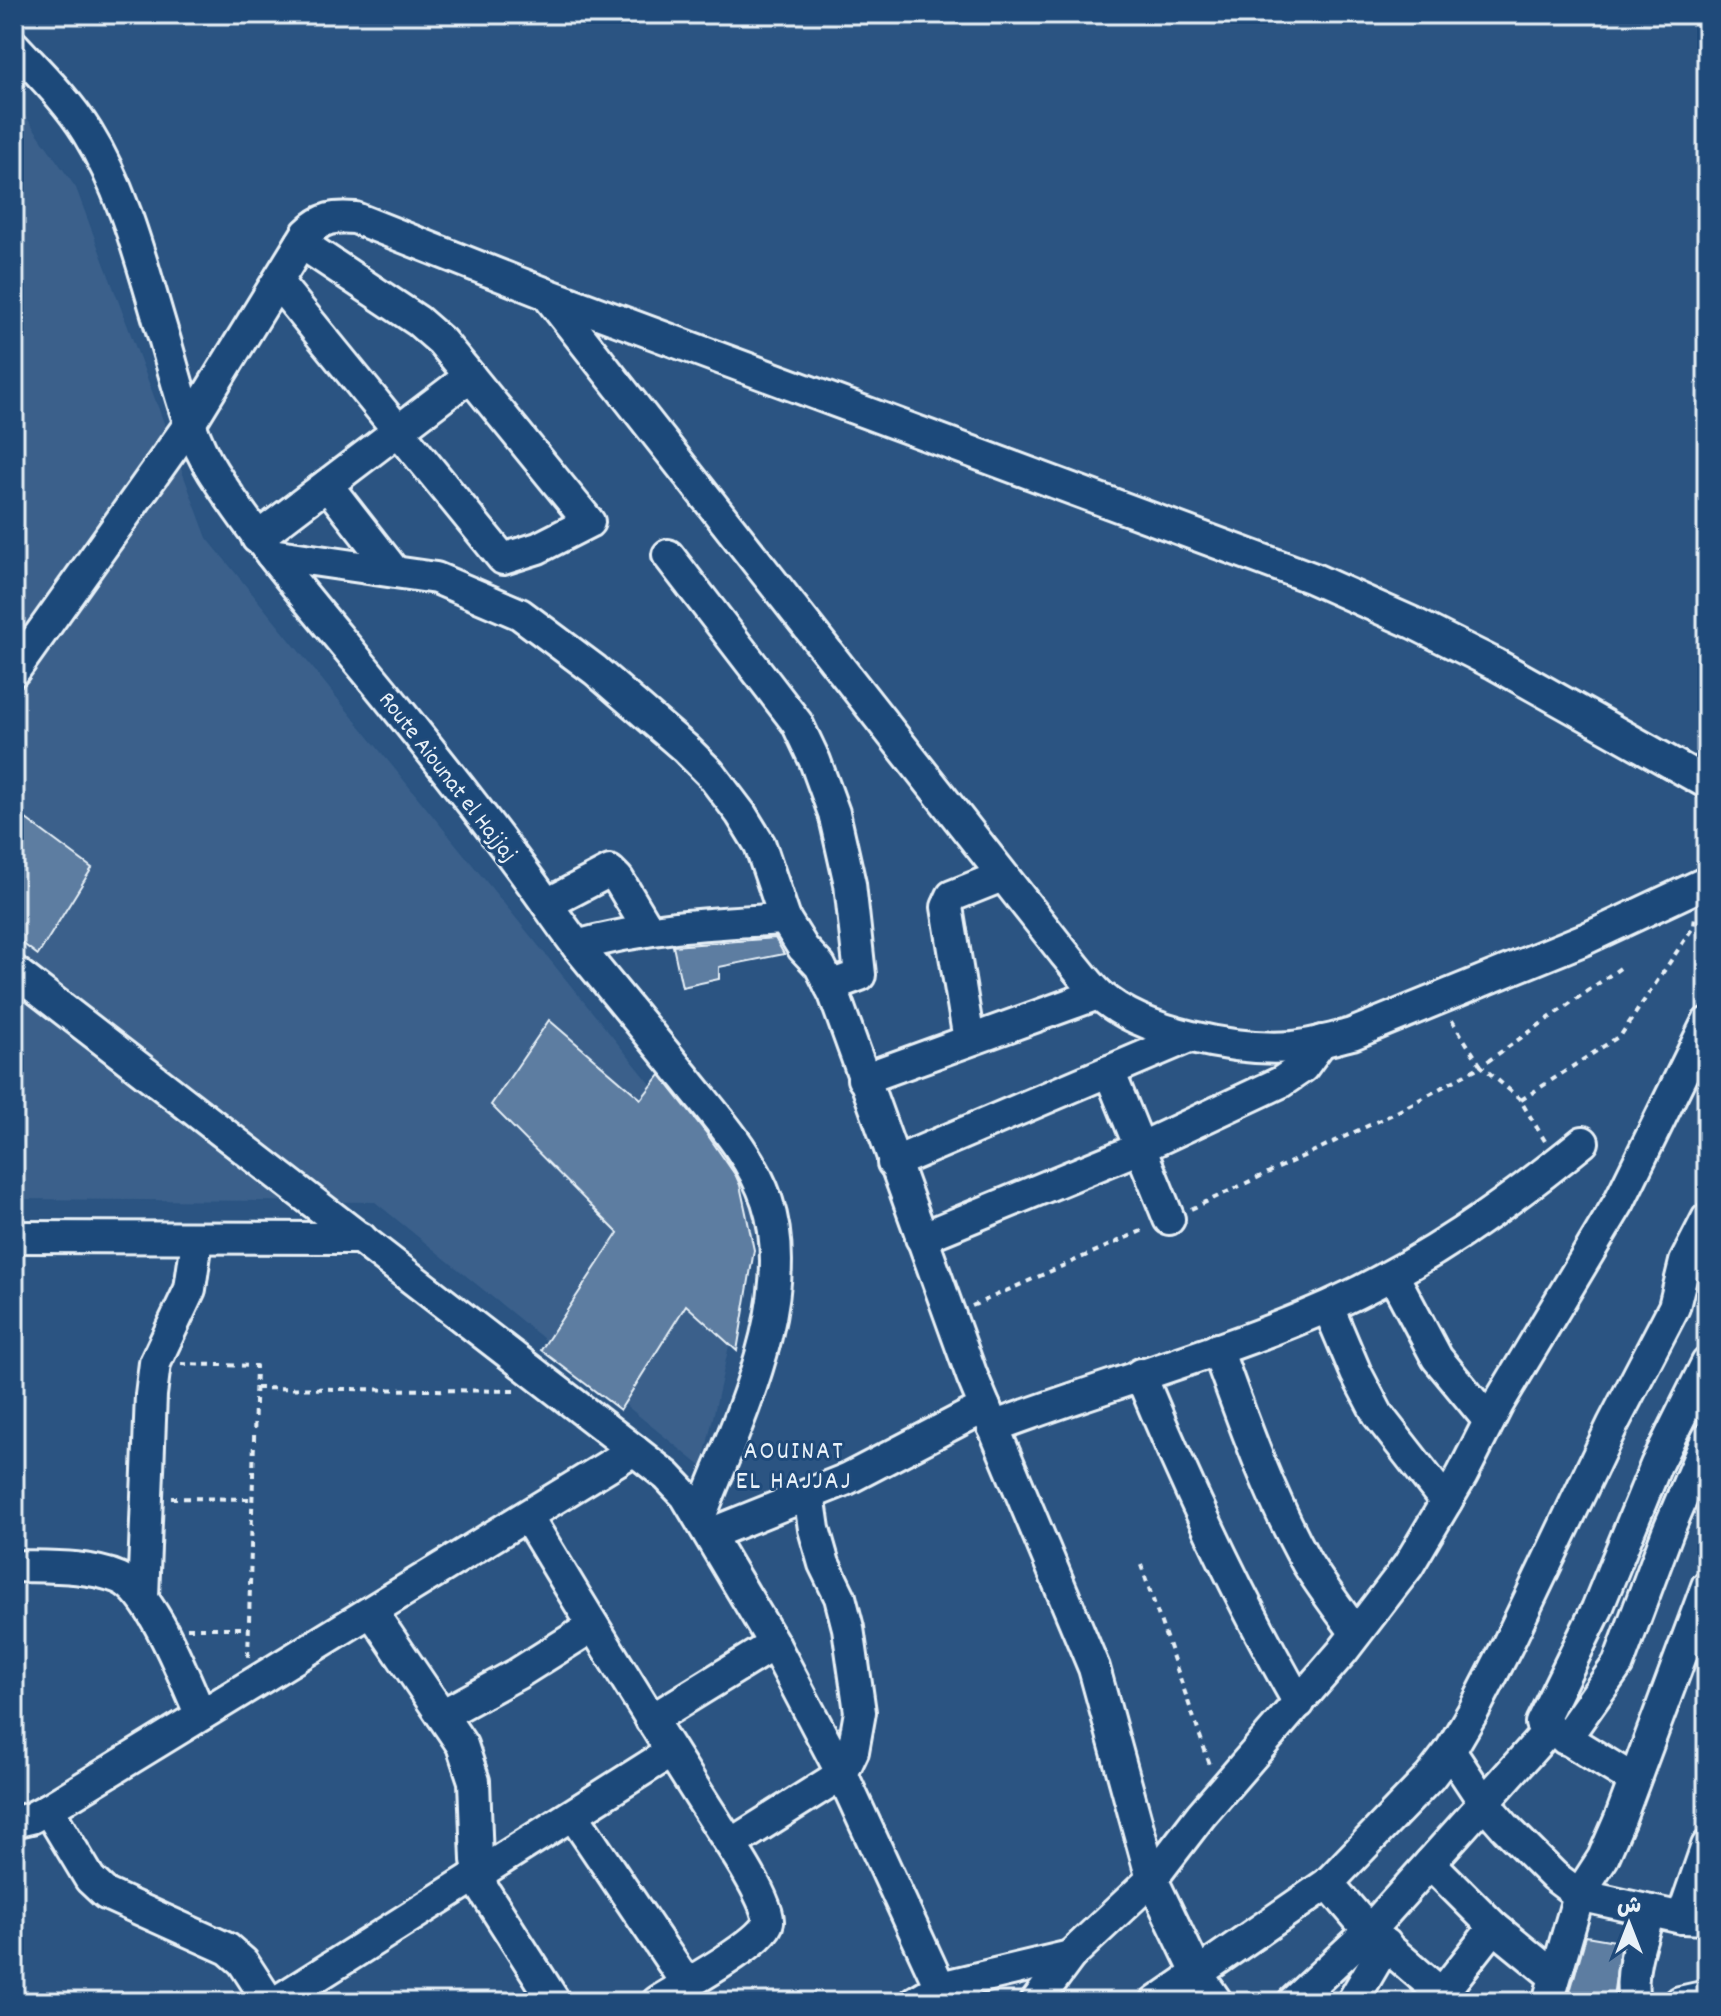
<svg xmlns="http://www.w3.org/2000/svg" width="1721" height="2016" viewBox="0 0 1721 2016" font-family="Dekko,'Playpen Sans Arabic',sans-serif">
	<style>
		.built { fill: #3a608b }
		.building { fill: #5d7da1; stroke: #e8f1f8; stroke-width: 2 }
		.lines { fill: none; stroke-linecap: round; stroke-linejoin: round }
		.minor-casing { stroke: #e8f1f8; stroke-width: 36 }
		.path { stroke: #e8f1f8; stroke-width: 4; stroke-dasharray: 6 6; stroke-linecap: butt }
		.minor { stroke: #1f4a7a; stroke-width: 30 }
		.labels { text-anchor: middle; stroke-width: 6; stroke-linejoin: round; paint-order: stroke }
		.street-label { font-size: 24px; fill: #e8f1f8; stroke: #1f4a7a }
		.neighbourhood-label { font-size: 26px; letter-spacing: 2px; fill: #e8f1f8; stroke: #1f4a7a }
	</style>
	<rect width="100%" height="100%" fill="#2b5482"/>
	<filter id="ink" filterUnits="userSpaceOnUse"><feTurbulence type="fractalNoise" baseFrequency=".0125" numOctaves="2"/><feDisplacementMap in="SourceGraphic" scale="16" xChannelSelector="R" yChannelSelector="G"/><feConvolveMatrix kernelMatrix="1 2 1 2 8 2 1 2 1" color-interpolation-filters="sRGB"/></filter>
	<g filter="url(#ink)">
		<path class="built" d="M14,100L76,188L207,538L758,1216L702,1467L375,1202L14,1199Z"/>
		<g class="building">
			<path d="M14,810L92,868L38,955L14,937Z"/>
			<path d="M775,938L784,954L719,967V979L682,987L673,946Z"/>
			<path d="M549,1020L641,1099L660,1075L707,1134L736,1176L740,1185L754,1250L737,1351L686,1305L620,1410L541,1350L618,1233L491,1105Z"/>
			<path d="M1586,1936L1621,1942L1613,1997L1569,1995Z"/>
		</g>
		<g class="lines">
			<g class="minor-casing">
				<g id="minor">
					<path d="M14,46C39,73 67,100 87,132C125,193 142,265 163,334C176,376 188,434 213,472C267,557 336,632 399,711C444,767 489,824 531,882C548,905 564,930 582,952C617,995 652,1037 687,1080C717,1118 751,1154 767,1201C800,1300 735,1426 700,1517"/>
					<path d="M301,243L418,321L441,341L470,376"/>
					<path d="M548,296L1064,953C1076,967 1087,983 1100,995C1142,1033 1237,1051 1292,1047C1312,1045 1332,1039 1352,1034L1585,939L1707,882"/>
					<path d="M327,485L394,571"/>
					<path d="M257,538L470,376L589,522L538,548L503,559L278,283"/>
					<path d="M271,554L436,578L520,614L595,670L686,749L710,773L741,814L760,845L785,919L803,948L820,966L834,994L972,1376L1094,1668L1152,1879L1197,1973L1217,2002"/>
					<path d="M668,555L797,723L815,761L834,813L850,884L860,975L830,986"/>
					<path d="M14,671L191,422L307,233C322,218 334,216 355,218L547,294L1312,578L1413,623L1495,664L1707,783"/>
					<path d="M547,904L610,871L618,879L648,929"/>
					<path d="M577,946C645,926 714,923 785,919"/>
					<path d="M14,971L634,1450L667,1476L686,1496L774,1644L842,1774L940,1987L950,2002"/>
					<path d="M969,1040L947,907L952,896L1002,876"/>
					<path d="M1109,1071L1169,1219"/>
					<path d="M863,1079L1098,994"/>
					<path d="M893,1163L1189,1037"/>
					<path d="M14,1237L361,1238"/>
					<path d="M921,1238L1140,1148L1281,1082L1303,1067L1322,1041"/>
					<path d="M1393,1275L1437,1358L1489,1421"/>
					<path d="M1328,1307L1356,1373L1378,1415L1446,1502"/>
					<path d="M1217,1349C1243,1421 1269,1495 1307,1563C1322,1587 1339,1610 1356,1633"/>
					<path d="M1140,1374C1187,1487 1238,1597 1299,1703"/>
					<path d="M993,1427C1104,1385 1221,1354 1329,1306C1425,1263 1502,1208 1583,1142"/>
					<path d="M527,1516C591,1623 657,1730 725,1836C735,1851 771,1906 768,1922C765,1942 677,1989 657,2002"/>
					<path d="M710,1534L847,1479L985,1407"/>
					<path d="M14,1566C47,1567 88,1565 119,1578C153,1592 185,1681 201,1715"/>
					<path d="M143,1597L151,1395L155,1363L190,1289L197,1240"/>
					<path d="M372,1612L462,1745L474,1781L477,1860L483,1889L555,2002"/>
					<path d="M442,1715L517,1674L593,1626"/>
					<path d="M651,1720L774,1644"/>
					<path d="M1565,1739L1618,1664L1668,1531L1707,1439"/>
					<path d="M1450,1751L1485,1804L1506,1828L1554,1876L1579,1895L1682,1918L1707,1919"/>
					<path d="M1634,1780L1541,1723L1597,1609L1656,1465L1707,1363"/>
					<path d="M48,1809L90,1879L106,1894L228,1949L243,1962L269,2002"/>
					<path d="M573,1815L686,1983"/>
					<path d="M14,1822L31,1818L48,1809L634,1450"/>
					<path d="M731,1844L842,1774L853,1751L860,1712L848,1628L840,1597L824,1564L814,1529L809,1494"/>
					<path d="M1430,1863L1494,1927L1554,1976"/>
					<path d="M1328,1883L1369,1931L1451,2002"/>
					<path d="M1682,1918L1707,1846"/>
					<path d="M276,2002L671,1752"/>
					<path d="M915,2002L940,1987L1070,1956"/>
					<path d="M1036,2002L1070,1956L1152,1879L1201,1815L1342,1652L1408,1566L1462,1475L1498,1404L1619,1202L1707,1023"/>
					<path d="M1156,2002L1328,1883L1430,1777L1450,1751L1474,1710L1507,1646L1613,1424L1674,1307L1685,1262L1707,1219"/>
					<path d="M1293,2002L1369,1931L1549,1730"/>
					<path d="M1352,2002L1386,1944"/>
					<path d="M1435,2002L1494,1927"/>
					<path d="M1548,2002L1579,1895L1603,1858L1620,1819L1707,1586"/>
					<path d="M1634,2002C1628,1972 1641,1939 1650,1911"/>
					<path d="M1680,2002L1707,1996"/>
				</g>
			</g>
			<g class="path">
				<path d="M1521,1100L1621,1035L1694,926L1695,915"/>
				<path d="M1545,1141L1519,1098L1481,1066L1623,966"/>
				<path d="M1191,1209L1395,1113L1481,1066L1451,1019"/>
				<path d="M972,1306L1146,1229"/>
				<path d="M181,1364L256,1366L248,1658"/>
				<path d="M256,1388L517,1391"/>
				<path d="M171,1498L252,1499"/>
				<path d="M1141,1565L1210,1765"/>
				<path d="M187,1628H249"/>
			</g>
			<use href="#minor" class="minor"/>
		</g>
	</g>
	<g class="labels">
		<g class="street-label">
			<text transform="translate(449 776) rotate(52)" y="8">Route Aiounat el Hajjaj</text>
		</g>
		<g class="neighbourhood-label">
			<text x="794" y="1458">AOUINAT<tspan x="794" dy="30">EL HAJJAJ</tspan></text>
		</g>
	</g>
	<rect width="1721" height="2016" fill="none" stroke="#1f4a7a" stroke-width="48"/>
	<rect x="24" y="24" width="1673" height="1968" fill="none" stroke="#e8f1f8" stroke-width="3" filter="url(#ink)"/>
	<g transform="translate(1629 1924)" stroke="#1f4a7a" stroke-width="6" paint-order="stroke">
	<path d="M0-6L14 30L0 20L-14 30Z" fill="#e8f1f8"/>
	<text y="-12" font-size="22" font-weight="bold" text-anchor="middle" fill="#e8f1f8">ش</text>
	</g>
</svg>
